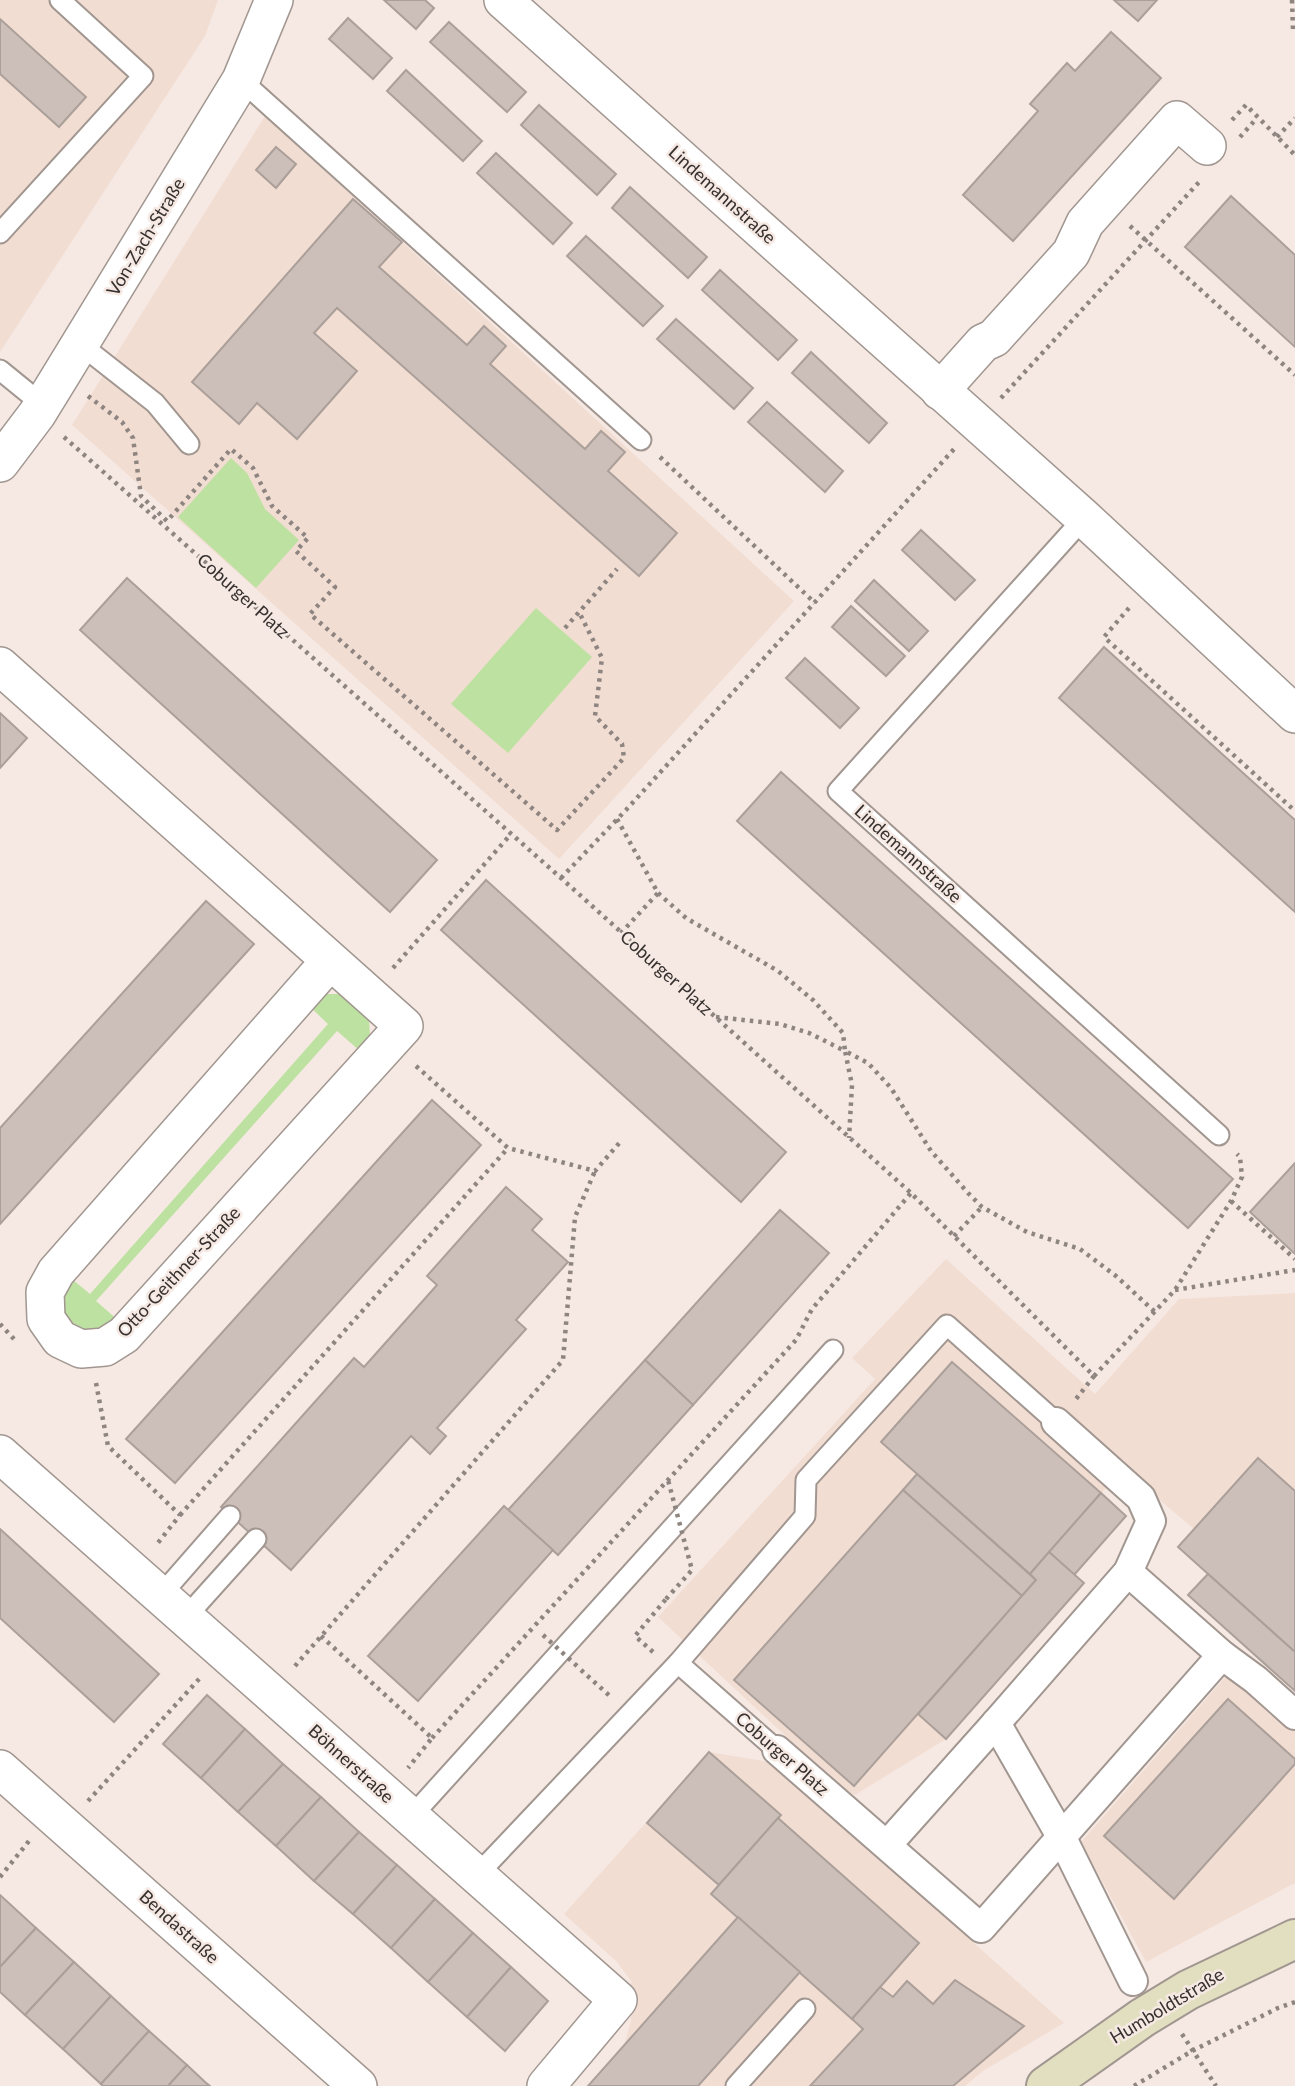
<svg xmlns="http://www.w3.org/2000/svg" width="1295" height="2086" viewBox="0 0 1295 2086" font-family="Lato,sans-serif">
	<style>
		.built { fill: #f2ddd3 }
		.green { fill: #bde1a0 }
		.building { fill: #ccbfb9; stroke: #ab9f99; stroke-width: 2 }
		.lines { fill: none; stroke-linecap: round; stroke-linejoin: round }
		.service-casing { stroke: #a19690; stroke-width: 23 }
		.pedestrian-casing { stroke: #a19690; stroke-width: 32 }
		.minor-casing { stroke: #a19690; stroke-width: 40 }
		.secondary-casing { stroke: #a19690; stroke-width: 42 }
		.path { stroke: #8e8581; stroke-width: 4.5; stroke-dasharray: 3.5 5; stroke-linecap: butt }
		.service { stroke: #fff; stroke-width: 19 }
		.pedestrian { stroke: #fff; stroke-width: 28 }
		.minor { stroke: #fff; stroke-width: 37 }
		.secondary { stroke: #e1dfc0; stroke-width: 38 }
		.path-bridge { stroke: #8e8581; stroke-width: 4.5; stroke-dasharray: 3.5 5; stroke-linecap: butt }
		.labels { text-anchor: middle; stroke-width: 5; stroke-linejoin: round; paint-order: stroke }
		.street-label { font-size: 18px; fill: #36312f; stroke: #f6e9e3 }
	</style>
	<rect width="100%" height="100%" fill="#f6e9e3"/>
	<g class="built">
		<path d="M0,0H218L205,36L0,352Z"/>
		<path d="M265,116L794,601L559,859L72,425Z"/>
		<path d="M946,1259L1095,1394L1179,1299L1295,1293V1691L1188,1595L1207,1574L1178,1547L1194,1529L1124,1470L1101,1493L1126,1516L1075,1574L946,1739L855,1795L839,1786L658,1617L875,1379L852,1358Z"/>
		<path d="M1227,1675L1238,1677L1295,1729V1883L1146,1962L1081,1842Z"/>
		<path d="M709,1752L770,1762L1064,2023L983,2071L965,2086H588L624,2046L630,2024L633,2005L631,1981L617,1962L564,1914Z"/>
	</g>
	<g class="green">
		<path d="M231,458L247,473L265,509L299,540L256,588L178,517Z"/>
		<path d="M536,608L592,657L508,753L451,704Z"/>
		<path d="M325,994H343L369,1019L370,1037L360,1051L337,1031L96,1301L119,1321C114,1324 109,1329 104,1330C82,1338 55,1314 60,1291C61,1286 65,1280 67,1275L90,1294L328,1024L307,1004Z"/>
	</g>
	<g class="building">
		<path d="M384,0H425L434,8L416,29Z"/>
		<path d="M1114,0H1157L1138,21Z"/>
		<path d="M348,18L392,58L373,79L329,39Z"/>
		<path d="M0,19L86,97L59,127L0,74Z"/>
		<path d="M449,22L526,92L507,112L430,42Z"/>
		<path d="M1111,32L1161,78L1013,241L963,195L1038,111L1030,104L1067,63L1075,71Z"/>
		<path d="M406,70L482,141L463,161L387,91Z"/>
		<path d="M539,105L616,174L597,195L521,125Z"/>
		<path d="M276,147L296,164L276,188L256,170Z"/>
		<path d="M496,153L572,223L553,244L477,173Z"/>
		<path d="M630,187L707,257L688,278L612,208Z"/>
		<path d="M1231,196L1295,255V347L1185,247Z"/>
		<path d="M353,199L402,242L379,267L467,345L484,326L506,346L490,364L585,449L601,431L625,452L608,471L677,533L639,576L337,308L314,333L357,371L297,439L257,403L239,424L192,382Z"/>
		<path d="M586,236L663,306L643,326L567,256Z"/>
		<path d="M720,270L797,340L778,360L702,290Z"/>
		<path d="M676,319L753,388L734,409L657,339Z"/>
		<path d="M811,352L887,423L869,443L792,373Z"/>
		<path d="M767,402L843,471L825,492L748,422Z"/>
		<path d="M921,530L975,580L955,600L902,550Z"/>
		<path d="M127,578L437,860L390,912L80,630Z"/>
		<path d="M874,580L928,631L909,651L855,601Z"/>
		<path d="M851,606L905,656L886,676L832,627Z"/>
		<path d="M1104,647L1295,820V912L1059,698Z"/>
		<path d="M805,658L859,708L840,728L786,678Z"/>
		<path d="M0,713L27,738L0,768Z"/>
		<path d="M781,772L1233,1179L1188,1228L737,821Z"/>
		<path d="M486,880L786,1152L741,1202L441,930Z"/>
		<path d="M206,901L254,944L0,1224V1128Z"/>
		<path d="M432,1100L481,1145L175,1483L126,1439Z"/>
		<path d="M1295,1163V1254L1250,1212Z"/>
		<path d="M506,1187L542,1219L532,1230L568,1262L516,1320L526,1329L437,1428L446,1436L430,1454L411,1436L291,1570L221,1507L354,1358L364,1367L437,1285L427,1276Z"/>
		<path d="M780,1210L829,1253L693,1405L645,1360Z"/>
		<path d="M645,1360L693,1405L558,1555L508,1510Z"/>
		<path d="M952,1362L1101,1493L1030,1574L881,1442Z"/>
		<path d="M1258,1458L1295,1491V1652L1178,1547Z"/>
		<path d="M917,1474L1036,1580L1022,1596L903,1490Z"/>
		<path d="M903,1490L1022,1596L854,1786L734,1680Z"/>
		<path d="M1101,1493L1126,1516L1074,1575L1049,1552Z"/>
		<path d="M504,1506L553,1550L418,1701L368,1656Z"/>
		<path d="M0,1529L159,1674L114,1722L0,1618Z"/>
		<path d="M1049,1552L1084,1583L946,1739L918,1714L1036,1580L1030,1574Z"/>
		<path d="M1208,1574L1295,1652V1691L1188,1595Z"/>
		<path d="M207,1695L245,1729L201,1778L163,1744Z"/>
		<path d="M1228,1699L1295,1759V1764L1174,1899L1104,1836Z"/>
		<path d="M245,1729L283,1764L238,1812L201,1778Z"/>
		<path d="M709,1752L781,1815L719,1885L647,1823Z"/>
		<path d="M283,1764L321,1797L276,1846L238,1812Z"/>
		<path d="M321,1797L359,1832L314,1881L276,1846Z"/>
		<path d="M778,1818L919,1943L852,2019L711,1894Z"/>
		<path d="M359,1832L397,1865L353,1914L314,1881Z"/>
		<path d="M397,1865L435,1899L391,1948L353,1914Z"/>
		<path d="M0,1895L36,1928L0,1967Z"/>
		<path d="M435,1899L473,1933L428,1982L391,1948Z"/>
		<path d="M738,1917L800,1972L698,2086H588Z"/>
		<path d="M36,1928L74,1962L25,2015L0,1992V1967Z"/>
		<path d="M473,1933L511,1967L467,2017L428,1982Z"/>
		<path d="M74,1962L111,1996L63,2049L25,2015Z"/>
		<path d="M511,1967L548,2001L505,2051L467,2017Z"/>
		<path d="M955,1980L1024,2026L953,2086H810L863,2029L852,2019L880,1987L893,1997L907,1981L933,2004Z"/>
		<path d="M111,1996L149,2031L101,2084L63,2049Z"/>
		<path d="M149,2031L187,2065L168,2086H103L101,2084Z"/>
		<path d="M187,2065L205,2082L210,2086H168Z"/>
	</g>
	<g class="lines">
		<g class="service-casing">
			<g id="service">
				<path d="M241,80L641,440"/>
				<path d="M0,233L143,76L60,0"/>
				<path d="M80,344L155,403L189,444"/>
				<path d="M0,370L43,405"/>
				<path d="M1084,518L838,791L1219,1135"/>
				<path d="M160,1596L230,1516"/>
				<path d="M185,1618L256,1539"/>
				<path d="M678,1663L777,1750"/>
				<path d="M411,1817L833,1350"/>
				<path d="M477,1875L678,1663L805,1516L806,1480L947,1325L1056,1422"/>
				<path d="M736,2086L805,2009"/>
			</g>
		</g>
		<g class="pedestrian-casing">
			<g id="pedestrian">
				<path d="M1128,1572L1222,1655L1256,1680L1295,1715"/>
				<path d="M996,1723L1062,1838L1133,1981"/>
				<path d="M777,1750L981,1928L1222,1655"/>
				<path d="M887,1845L996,1723L1128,1572L1151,1521L1141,1498L1056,1422"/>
			</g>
		</g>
		<g class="minor-casing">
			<g id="minor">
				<path d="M503,0L1084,518L1295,714"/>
				<path d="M940,391L983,343L994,338L1071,253L1085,223L1177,120L1207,146"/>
				<path d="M0,463L37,414L61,375L241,80L274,0"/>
				<path d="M0,666L404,1026L124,1335L105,1347L81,1349L60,1339L46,1319L45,1292L56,1272L330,961"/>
				<path d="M0,1454L618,2000L546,2086"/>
				<path d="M0,1769L358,2086"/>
			</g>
		</g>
		<g class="secondary-casing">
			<path id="secondary" d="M1046,2086L1142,2018L1188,1990L1295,1939"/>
		</g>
		<g class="path">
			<path d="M1292,0L1293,29L1295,31"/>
			<path d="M1232,120L1246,105L1295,155"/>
			<path d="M1240,137L1257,118"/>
			<path d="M1277,137L1295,118"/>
			<path d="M1130,226L1295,375"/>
			<path d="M88,396L122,422L133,438L141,496L167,521L231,449L253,468L272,506L308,538L296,551L335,587L310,614L557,830L624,758L622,744L595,716L602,658L579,612"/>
			<path d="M1001,398L1201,180"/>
			<path d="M64,437L561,878L911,1193L1094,1376L1076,1399"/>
			<path d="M660,457L815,603"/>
			<path d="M1129,608L1104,637L1295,811"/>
			<path d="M565,628L617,569"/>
			<path d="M617,819L658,893L621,933"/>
			<path d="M561,878L626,810L955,448"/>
			<path d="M658,893L686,918L778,971L813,1000L843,1033L845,1051L868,1063L891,1088L931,1151L968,1193L982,1207L1027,1232L1080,1249L1116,1276L1155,1312"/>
			<path d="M393,968L511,834"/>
			<path d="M716,1017L780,1024L809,1033L845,1051L852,1085L849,1138"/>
			<path d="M416,1066L508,1148L595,1171L621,1141"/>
			<path d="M1231,1201L1295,1259"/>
			<path d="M954,1236L982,1207"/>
			<path d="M1175,1290L1295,1270"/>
			<path d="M0,1324L14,1339"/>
			<path d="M1094,1376L1175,1290L1231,1201L1242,1177L1240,1157L1237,1154"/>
			<path d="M96,1383L108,1446L180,1515L157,1544"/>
			<path d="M180,1515L508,1148"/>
			<path d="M321,1636L432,1738L408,1768"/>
			<path d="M653,1652L635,1636L666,1599"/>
			<path d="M295,1666L563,1360L575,1217L595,1171"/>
			<path d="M581,1670L611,1697"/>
			<path d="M432,1738L796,1340L812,1309L911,1193"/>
			<path d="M88,1801L200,1678"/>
			<path d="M0,1877L29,1841"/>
			<path d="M1182,2034L1216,2086"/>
			<path d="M1134,2086L1192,2051L1278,2008L1295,2002"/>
		</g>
		<use href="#service" class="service"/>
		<use href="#pedestrian" class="pedestrian"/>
		<use href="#minor" class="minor"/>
		<use href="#secondary" class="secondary"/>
		<g class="path-bridge">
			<path d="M666,1599L692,1570L668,1480"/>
			<path d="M543,1635L577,1666"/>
		</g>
	</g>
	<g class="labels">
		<g class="street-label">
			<text transform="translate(722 195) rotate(42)" y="6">Lindemannstraße</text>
			<text transform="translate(146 237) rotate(-59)" y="6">Von-Zach-Straße</text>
			<text transform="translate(243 596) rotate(42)" y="6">Coburger Platz</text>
			<text transform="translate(908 854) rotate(42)" y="6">Lindemannstraße</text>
			<text transform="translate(666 973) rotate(42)" y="6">Coburger Platz</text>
			<text transform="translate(179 1272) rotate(-47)" y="6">Otto-Geithner-Straße</text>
			<text transform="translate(782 1754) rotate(41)" y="6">Coburger Platz</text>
			<text transform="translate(351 1764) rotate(42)" y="6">Böhnerstraße</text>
			<text transform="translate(179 1927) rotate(42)" y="6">Bendastraße</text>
			<text transform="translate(1167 2006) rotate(-31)" y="6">Humboldtstraße</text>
		</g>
	</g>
</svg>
